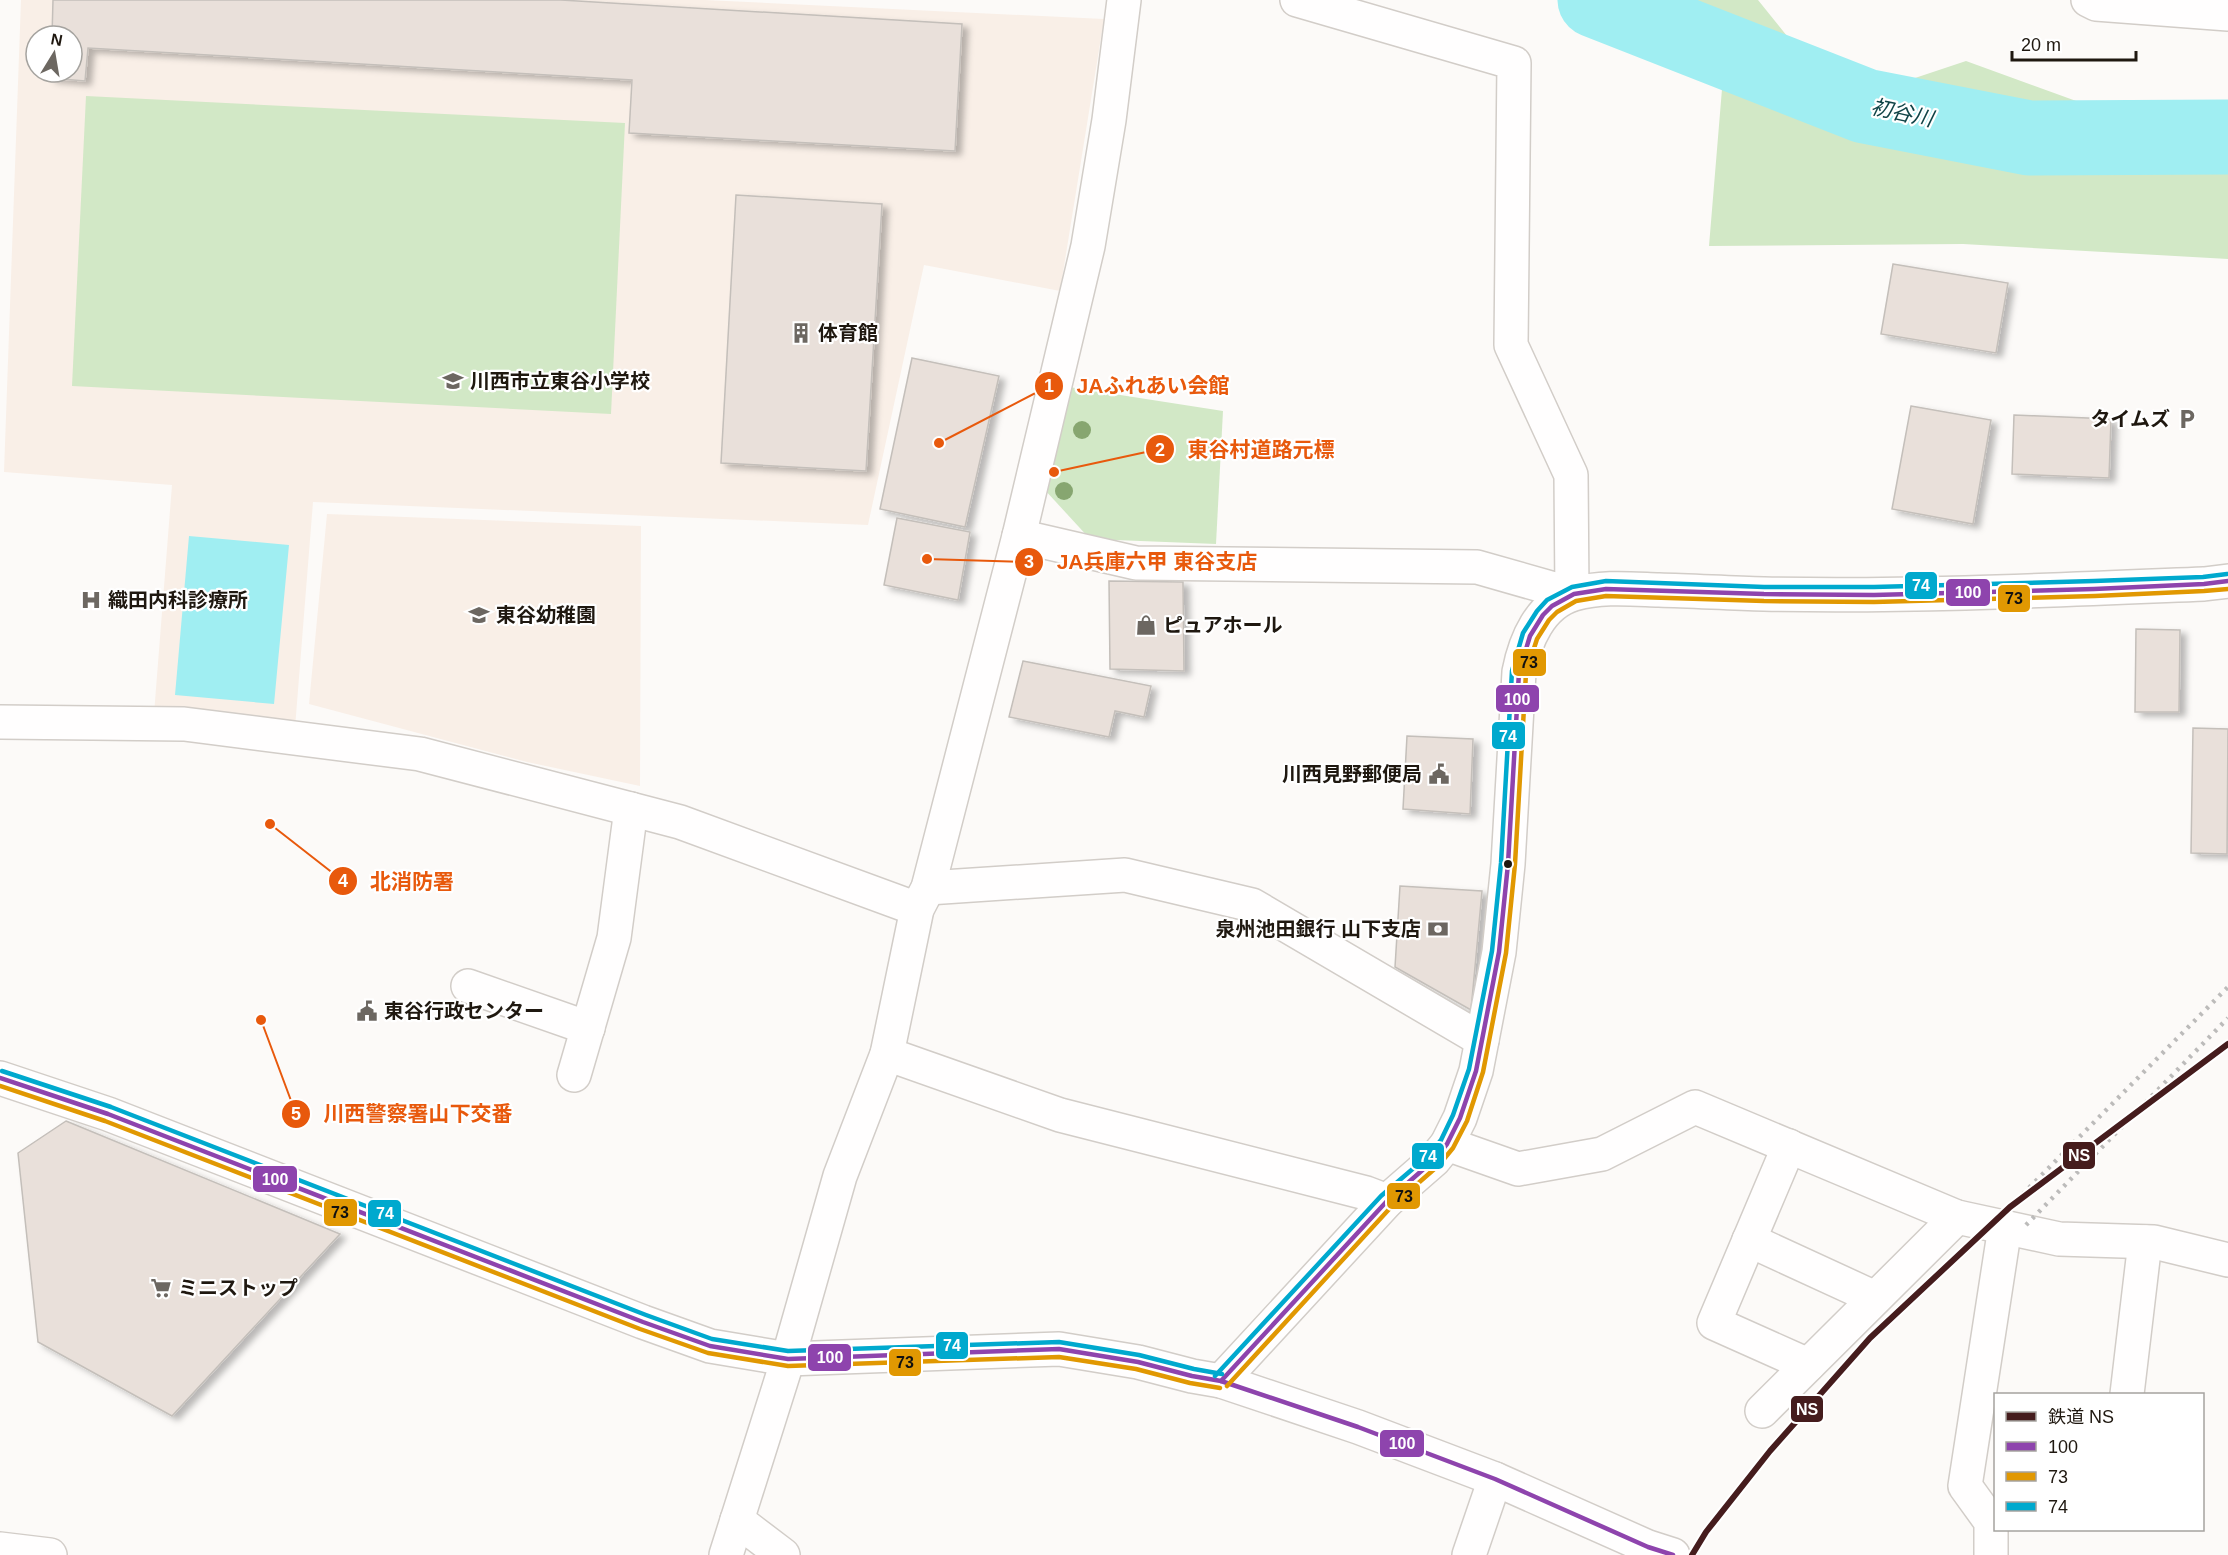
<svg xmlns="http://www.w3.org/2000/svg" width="2228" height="1555" viewBox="0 0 2228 1555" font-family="Arial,'Noto Sans JP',sans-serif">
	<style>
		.education { fill: #f9efe7; fill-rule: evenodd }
		.green { fill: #d2e8c6 }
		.water { fill: #a0eef2 }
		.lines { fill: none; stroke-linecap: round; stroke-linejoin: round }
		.river { stroke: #a0eef2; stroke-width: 75 }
		.building { fill: #e9e0da; stroke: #c4bfba; stroke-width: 1.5; filter: url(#shadow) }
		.minor-casing { stroke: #d2cdc8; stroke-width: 36 }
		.tertiary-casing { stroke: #d2cdc8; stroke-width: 36 }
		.minor { stroke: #fffefe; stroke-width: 33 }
		.tertiary { stroke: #fffefe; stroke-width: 33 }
		.rail { stroke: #bcbbba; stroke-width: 4.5; stroke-dasharray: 3 6; stroke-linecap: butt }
		.bus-1-casing { stroke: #fff; stroke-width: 9 }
		.bus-2-casing { stroke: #fff; stroke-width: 9 }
		.bus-3-casing { stroke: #fff; stroke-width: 9 }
		.bus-1 { stroke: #8e44ad; stroke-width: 4.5 }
		.bus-2 { stroke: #e19802; stroke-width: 4.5 }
		.bus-3 { stroke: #00a9ce; stroke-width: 4.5 }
		.rail-1-casing { stroke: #fff; stroke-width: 10 }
		.rail-1 { stroke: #451c1d; stroke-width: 6 }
		.tree { fill: #87a670 }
		.bus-dot { fill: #1f1810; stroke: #fff; stroke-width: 2 }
		.labels { text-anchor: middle; stroke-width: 4.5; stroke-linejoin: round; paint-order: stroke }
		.poi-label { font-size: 20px; font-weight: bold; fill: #1f1810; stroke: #fff; text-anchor: start }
		.water-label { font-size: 21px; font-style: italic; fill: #104447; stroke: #fff }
		.leader { fill: none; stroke: #e8590c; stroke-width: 2 }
		.callout-dot { fill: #e8590c; stroke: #fff; stroke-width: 2 }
		.mark-label { font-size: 18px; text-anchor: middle; font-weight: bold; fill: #fff }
		.callout-label { font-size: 21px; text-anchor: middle; font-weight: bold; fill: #e8590c; stroke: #fff; stroke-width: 4.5; stroke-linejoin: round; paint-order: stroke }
		.line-badge { stroke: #fff; stroke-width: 2 }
		.badge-label { font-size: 16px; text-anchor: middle; font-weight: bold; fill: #fff }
		.pale-badge-label { font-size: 16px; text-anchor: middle; font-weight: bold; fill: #111 }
	</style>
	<defs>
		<filter id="shadow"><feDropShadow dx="6" dy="4" stdDeviation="3" flood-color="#0004"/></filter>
	</defs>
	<rect width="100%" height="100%" fill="#fcfaf8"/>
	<g class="education">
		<path d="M21,0H705L1104,19L1060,291L924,265L868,525L313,502L295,728L154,714L172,485L4,472ZM36,36H72V72H36Z"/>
		<path d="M327,514L641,526L640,786L527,762L309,704Z"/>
	</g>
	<g class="green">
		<path d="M1566,0H1758L1787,36L1897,84L1966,61L2228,156V259L1963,244L1709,246L1722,89L1574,16Z"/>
		<path d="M86,96L625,123L611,414L72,386Z"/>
		<path d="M1069,387L1223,411L1216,544L1090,539L1044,489Z"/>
	</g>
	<path class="water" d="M189,536L289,545L274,704L175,695Z"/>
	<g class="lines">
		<path class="river" d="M1595,0L1865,106L2029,138L2228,137"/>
	</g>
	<g class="building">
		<path d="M53,0H561L962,24L955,151L629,133L632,80L88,48L85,81L50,78V72H72V36H52Z"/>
		<path d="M736,195L882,204L866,471L721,463Z"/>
		<path d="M1893,264L2008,283L1996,353L1881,334Z"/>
		<path d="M912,358L999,376L965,527L880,509Z"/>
		<path d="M1911,406L1991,420L1973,524L1892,509Z"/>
		<path d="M2014,415L2111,419L2109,478L2012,474Z"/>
		<path d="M897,518L970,532L958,600L884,585Z"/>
		<path d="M1109,581L1183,582L1184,671L1110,669Z"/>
		<path d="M2136,629L2180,630L2179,712H2135Z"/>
		<path d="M1023,661L1151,686L1144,717L1115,711L1109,737L1009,717Z"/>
		<path d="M2193,728L2228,729L2227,854L2191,853Z"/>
		<path d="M1407,736L1473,739L1470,814L1403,809Z"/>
		<path d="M1400,886L1482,891L1471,1010L1395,967Z"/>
		<path d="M66,1121L340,1234L172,1416L38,1342L18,1153Z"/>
	</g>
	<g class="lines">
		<g class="minor-casing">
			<g id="minor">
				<path d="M1124,0L1109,120L1088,246L1019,536L1136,563L1477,567L1572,594L1571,475L1511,345L1514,63L1297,0"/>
				<path d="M2088,0L2096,4L2228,14"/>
				<path d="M0,722L184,724L420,754L680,822L917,909"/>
				<path d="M928,888L1125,875L1252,905L1482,1040"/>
				<path d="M468,986L588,1028"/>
				<path d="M887,1054L1060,1115L1366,1193L1387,1201"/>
				<path d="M574,1075L614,938L631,809"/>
				<path d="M1447,1144L1518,1169L1602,1154L1695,1107L1957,1217L2059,1239L2154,1242L2228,1260"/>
				<path d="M1789,1146L1714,1323L1808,1365"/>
				<path d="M1749,1240L1875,1298"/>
				<path d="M2127,1394L2145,1242"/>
				<path d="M1762,1411L1957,1217"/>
				<path d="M737,1520L783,1555"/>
				<path d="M0,1549L50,1555"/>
				<path d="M726,1555L788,1359L840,1176L887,1054L917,909L928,888L1019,536"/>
				<path d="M1469,1555L1495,1479"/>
				<path d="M1991,1555V1522L1965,1486L2005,1227"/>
			</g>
		</g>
		<g class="tertiary-casing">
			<g id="tertiary">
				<path d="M0,1078L108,1114L643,1322L710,1346L788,1359L1059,1349L1138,1362L1192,1376L1221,1381L1358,1427L1495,1479L1648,1547L1673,1555"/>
				<path d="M1221,1381L1387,1201L1434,1160L1447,1144L1460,1118L1476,1071L1499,952L1508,864L1519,672C1525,641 1540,604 1574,594C1602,586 1631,589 1659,590C1694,591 1729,593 1764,594C1911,597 2058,590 2204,584L2228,581"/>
			</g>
		</g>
		<use href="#minor" class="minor"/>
		<use href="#tertiary" class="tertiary"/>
		<g class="rail">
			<path d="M2010,1207L2228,987"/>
			<path d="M2026,1225L2228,1018"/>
		</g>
		<g class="bus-1-casing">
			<g id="bus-1">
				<path d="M0,1078L108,1114L643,1322L710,1346L788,1359L1059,1349L1138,1362L1192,1376L1221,1381L1358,1427L1495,1479L1648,1547L1673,1555"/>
				<path d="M1221,1381L1387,1201L1434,1160L1447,1144L1460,1118L1476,1071L1499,952L1508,864L1519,672L1530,636L1543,615L1552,606L1574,594L1606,589L1764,594L1874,595L2094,589L2204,584L2228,581"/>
			</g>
		</g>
		<g class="bus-2-casing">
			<g id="bus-2">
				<path d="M0,1086L105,1121L640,1329L708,1353L788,1366L1059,1357L1136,1369L1190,1383L1220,1388"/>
				<path d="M1227,1386L1392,1206L1439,1165L1453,1148L1467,1121L1483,1072L1506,953L1515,864L1526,673L1537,639L1549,620L1557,612L1576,601L1606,596L1764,601L1874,602L2095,596L2204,591L2228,589"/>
			</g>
		</g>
		<g class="bus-3-casing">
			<g id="bus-3">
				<path d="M2,1071L111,1107L646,1315L712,1339L788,1351L1059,1342L1139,1355L1194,1369L1222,1374"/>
				<path d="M1215,1376L1381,1196L1429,1155L1441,1140L1453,1115L1469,1069L1492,951L1501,863L1512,671L1523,633L1537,611L1547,600L1572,587L1606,581L1764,587H1874L2094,581L2203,577L2227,574"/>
			</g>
		</g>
		<use href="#bus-1" class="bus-1"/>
		<use href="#bus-2" class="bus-2"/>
		<use href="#bus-3" class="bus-3"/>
		<g class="rail-1-casing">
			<path id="rail-1" d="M1692,1555L1706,1532L1770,1451L1870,1338L2010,1207L2228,1044"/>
		</g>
		<use href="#rail-1" class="rail-1"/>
	</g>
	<g class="tree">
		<circle cx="1082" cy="430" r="9"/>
		<circle cx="1064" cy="491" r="9"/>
	</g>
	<defs>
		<g id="building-bare" transform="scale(1.62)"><path d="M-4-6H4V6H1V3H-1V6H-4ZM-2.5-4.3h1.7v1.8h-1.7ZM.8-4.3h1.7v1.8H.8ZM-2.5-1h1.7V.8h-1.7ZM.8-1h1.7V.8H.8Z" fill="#6c6761" stroke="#fff" stroke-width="2.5" paint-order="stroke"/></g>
		<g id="school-bare" transform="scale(1.62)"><path d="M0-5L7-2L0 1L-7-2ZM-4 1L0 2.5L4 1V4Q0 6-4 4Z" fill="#6c6761" stroke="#fff" stroke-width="2.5" paint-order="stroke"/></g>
		<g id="parking-bare" transform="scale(1.62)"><path d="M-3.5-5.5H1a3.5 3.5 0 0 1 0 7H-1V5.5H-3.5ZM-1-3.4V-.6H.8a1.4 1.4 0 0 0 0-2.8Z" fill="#6c6761" stroke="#fff" stroke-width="2.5" paint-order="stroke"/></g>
		<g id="hospital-bare" transform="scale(1.62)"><path d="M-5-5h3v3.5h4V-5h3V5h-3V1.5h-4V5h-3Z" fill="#6c6761" stroke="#fff" stroke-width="2.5" paint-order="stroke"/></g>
		<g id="shop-bare" transform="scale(1.62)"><path d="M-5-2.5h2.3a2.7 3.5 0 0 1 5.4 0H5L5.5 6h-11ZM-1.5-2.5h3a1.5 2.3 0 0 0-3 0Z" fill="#6c6761" stroke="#fff" stroke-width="2.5" paint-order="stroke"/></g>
		<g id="civic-bare" transform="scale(1.62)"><path d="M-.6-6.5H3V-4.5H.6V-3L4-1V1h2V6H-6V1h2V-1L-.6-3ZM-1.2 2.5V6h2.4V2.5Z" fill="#6c6761" stroke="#fff" stroke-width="2.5" paint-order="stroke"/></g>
		<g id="bank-bare" transform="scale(1.62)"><path d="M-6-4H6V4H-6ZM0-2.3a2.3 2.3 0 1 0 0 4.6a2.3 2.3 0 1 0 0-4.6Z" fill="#6c6761" stroke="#fff" stroke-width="2.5" paint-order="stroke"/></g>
		<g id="supermarket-bare" transform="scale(1.62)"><path d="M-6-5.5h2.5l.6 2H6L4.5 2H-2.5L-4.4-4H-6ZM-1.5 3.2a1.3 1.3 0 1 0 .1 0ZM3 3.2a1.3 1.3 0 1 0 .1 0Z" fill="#6c6761" stroke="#fff" stroke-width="2.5" paint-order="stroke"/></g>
	</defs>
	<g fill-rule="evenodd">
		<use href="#building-bare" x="801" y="333"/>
		<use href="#school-bare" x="453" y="381"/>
		<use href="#parking-bare" x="2187" y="419"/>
		<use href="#hospital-bare" x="91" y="600"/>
		<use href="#school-bare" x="479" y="615"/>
		<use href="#shop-bare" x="1146" y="625"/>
		<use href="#civic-bare" x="1439" y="774"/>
		<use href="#bank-bare" x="1438" y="929"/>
		<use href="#civic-bare" x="367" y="1011"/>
		<use href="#supermarket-bare" x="161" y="1288"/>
	</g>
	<circle class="bus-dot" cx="1508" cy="864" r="5"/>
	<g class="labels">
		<g class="poi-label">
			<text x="818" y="340">体育館</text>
			<text x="470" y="388">川西市立東谷小学校</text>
			<text x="2170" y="426" text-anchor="end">タイムズ</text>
			<text x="108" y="607">織田内科診療所</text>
			<text x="496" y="622">東谷幼稚園</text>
			<text x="1163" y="632">ピュアホール</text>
			<text x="1422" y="781" text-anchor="end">川西見野郵便局</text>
			<text x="1421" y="936" text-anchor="end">泉州池田銀行 山下支店</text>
			<text x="384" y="1018">東谷行政センター</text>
			<text x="178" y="1295">ミニストップ</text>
		</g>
		<g class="water-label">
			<text transform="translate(1902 113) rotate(12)" y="7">初谷川</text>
		</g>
	</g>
	<path class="leader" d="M939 443L1049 386M1054 472L1160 449M927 559L1029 562M270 824L343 881M261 1020L296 1114"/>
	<g class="callout-dot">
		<circle cx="939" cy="443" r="6"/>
		<circle cx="1054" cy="472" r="6"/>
		<circle cx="927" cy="559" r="6"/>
		<circle cx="270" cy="824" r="6"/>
		<circle cx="261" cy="1020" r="6"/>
		<circle cx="1049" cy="386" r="15"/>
		<circle cx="1160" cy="449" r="15"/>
		<circle cx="1029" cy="562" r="15"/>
		<circle cx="343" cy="881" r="15"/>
		<circle cx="296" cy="1114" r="15"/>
	</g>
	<g class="mark-label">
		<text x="1049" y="392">1</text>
		<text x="1160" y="456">2</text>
		<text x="1029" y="568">3</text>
		<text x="343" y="887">4</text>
		<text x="296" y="1120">5</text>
	</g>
	<g class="callout-label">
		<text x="1153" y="393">JAふれあい会館</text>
		<text x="1261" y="457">東谷村道路元標</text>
		<text x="1157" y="569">JA兵庫六甲 東谷支店</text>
		<text x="412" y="889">北消防署</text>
		<text x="418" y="1121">川西警察署山下交番</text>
	</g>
	<g class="line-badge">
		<rect x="1904" y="571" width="34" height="29" rx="6" fill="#00a9ce"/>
		<rect x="1945" y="578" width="46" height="29" rx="6" fill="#8e44ad"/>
		<rect x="1997" y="584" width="34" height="29" rx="6" fill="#e19802"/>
		<rect x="1512" y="648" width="35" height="29" rx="6" fill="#e19802"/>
		<rect x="1495" y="684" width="45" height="29" rx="6" fill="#8e44ad"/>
		<rect x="1491" y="721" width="35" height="29" rx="6" fill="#00a9ce"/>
		<rect x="2062" y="1141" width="34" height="29" rx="6" fill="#451c1d"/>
		<rect x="1411" y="1142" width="34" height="28" rx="6" fill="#00a9ce"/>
		<rect x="252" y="1165" width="46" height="28" rx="6" fill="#8e44ad"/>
		<rect x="1386" y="1182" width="35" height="28" rx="6" fill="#e19802"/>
		<rect x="323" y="1198" width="35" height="29" rx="6" fill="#e19802"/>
		<rect x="367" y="1199" width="35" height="29" rx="6" fill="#00a9ce"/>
		<rect x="935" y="1331" width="34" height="29" rx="6" fill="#00a9ce"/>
		<rect x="807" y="1343" width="45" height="29" rx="6" fill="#8e44ad"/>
		<rect x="888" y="1348" width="34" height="29" rx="6" fill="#e19802"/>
		<rect x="1790" y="1395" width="34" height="28" rx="6" fill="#451c1d"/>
		<rect x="1379" y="1429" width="46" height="29" rx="6" fill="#8e44ad"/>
	</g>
	<g class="badge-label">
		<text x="1921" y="591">74</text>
		<text x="1968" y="598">100</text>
		<text x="1517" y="705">100</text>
		<text x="1508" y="742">74</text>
		<text x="2079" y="1161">NS</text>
		<text x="1428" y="1162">74</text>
		<text x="275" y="1185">100</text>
		<text x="385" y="1219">74</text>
		<text x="952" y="1351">74</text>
		<text x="830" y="1363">100</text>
		<text x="1807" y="1415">NS</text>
		<text x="1402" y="1449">100</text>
	</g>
	<g class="pale-badge-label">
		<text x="2014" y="604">73</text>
		<text x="1529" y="668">73</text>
		<text x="1404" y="1202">73</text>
		<text x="340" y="1218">73</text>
		<text x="905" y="1368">73</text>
	</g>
	<rect x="1994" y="1393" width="210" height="138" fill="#ffffff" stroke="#a5a39f" stroke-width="1.5"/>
	<rect x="2006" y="1412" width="30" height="9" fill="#451c1d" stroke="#a5a39f" stroke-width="1.5"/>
	<text x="2048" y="1423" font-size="18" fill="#1f1810">鉄道 NS</text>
	<rect x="2006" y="1442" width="30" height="9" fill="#8e44ad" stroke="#a5a39f" stroke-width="1.5"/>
	<text x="2048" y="1453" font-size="18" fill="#1f1810">100</text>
	<rect x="2006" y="1472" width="30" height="9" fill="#e19802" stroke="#a5a39f" stroke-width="1.5"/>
	<text x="2048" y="1483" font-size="18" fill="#1f1810">73</text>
	<rect x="2006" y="1502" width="30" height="9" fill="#00a9ce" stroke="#a5a39f" stroke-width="1.5"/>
	<text x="2048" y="1513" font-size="18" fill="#1f1810">74</text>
	<g transform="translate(54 54) rotate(11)"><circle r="28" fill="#ffffff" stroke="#a5a39f" stroke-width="1.5"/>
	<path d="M0-4.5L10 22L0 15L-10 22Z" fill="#6c6761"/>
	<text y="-9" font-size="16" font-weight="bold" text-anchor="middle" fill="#1f1810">N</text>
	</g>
	<path d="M2012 51v9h124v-9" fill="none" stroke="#1f1810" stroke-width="3"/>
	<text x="2021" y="51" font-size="18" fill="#1f1810" stroke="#ffffff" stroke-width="4.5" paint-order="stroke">20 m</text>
</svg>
